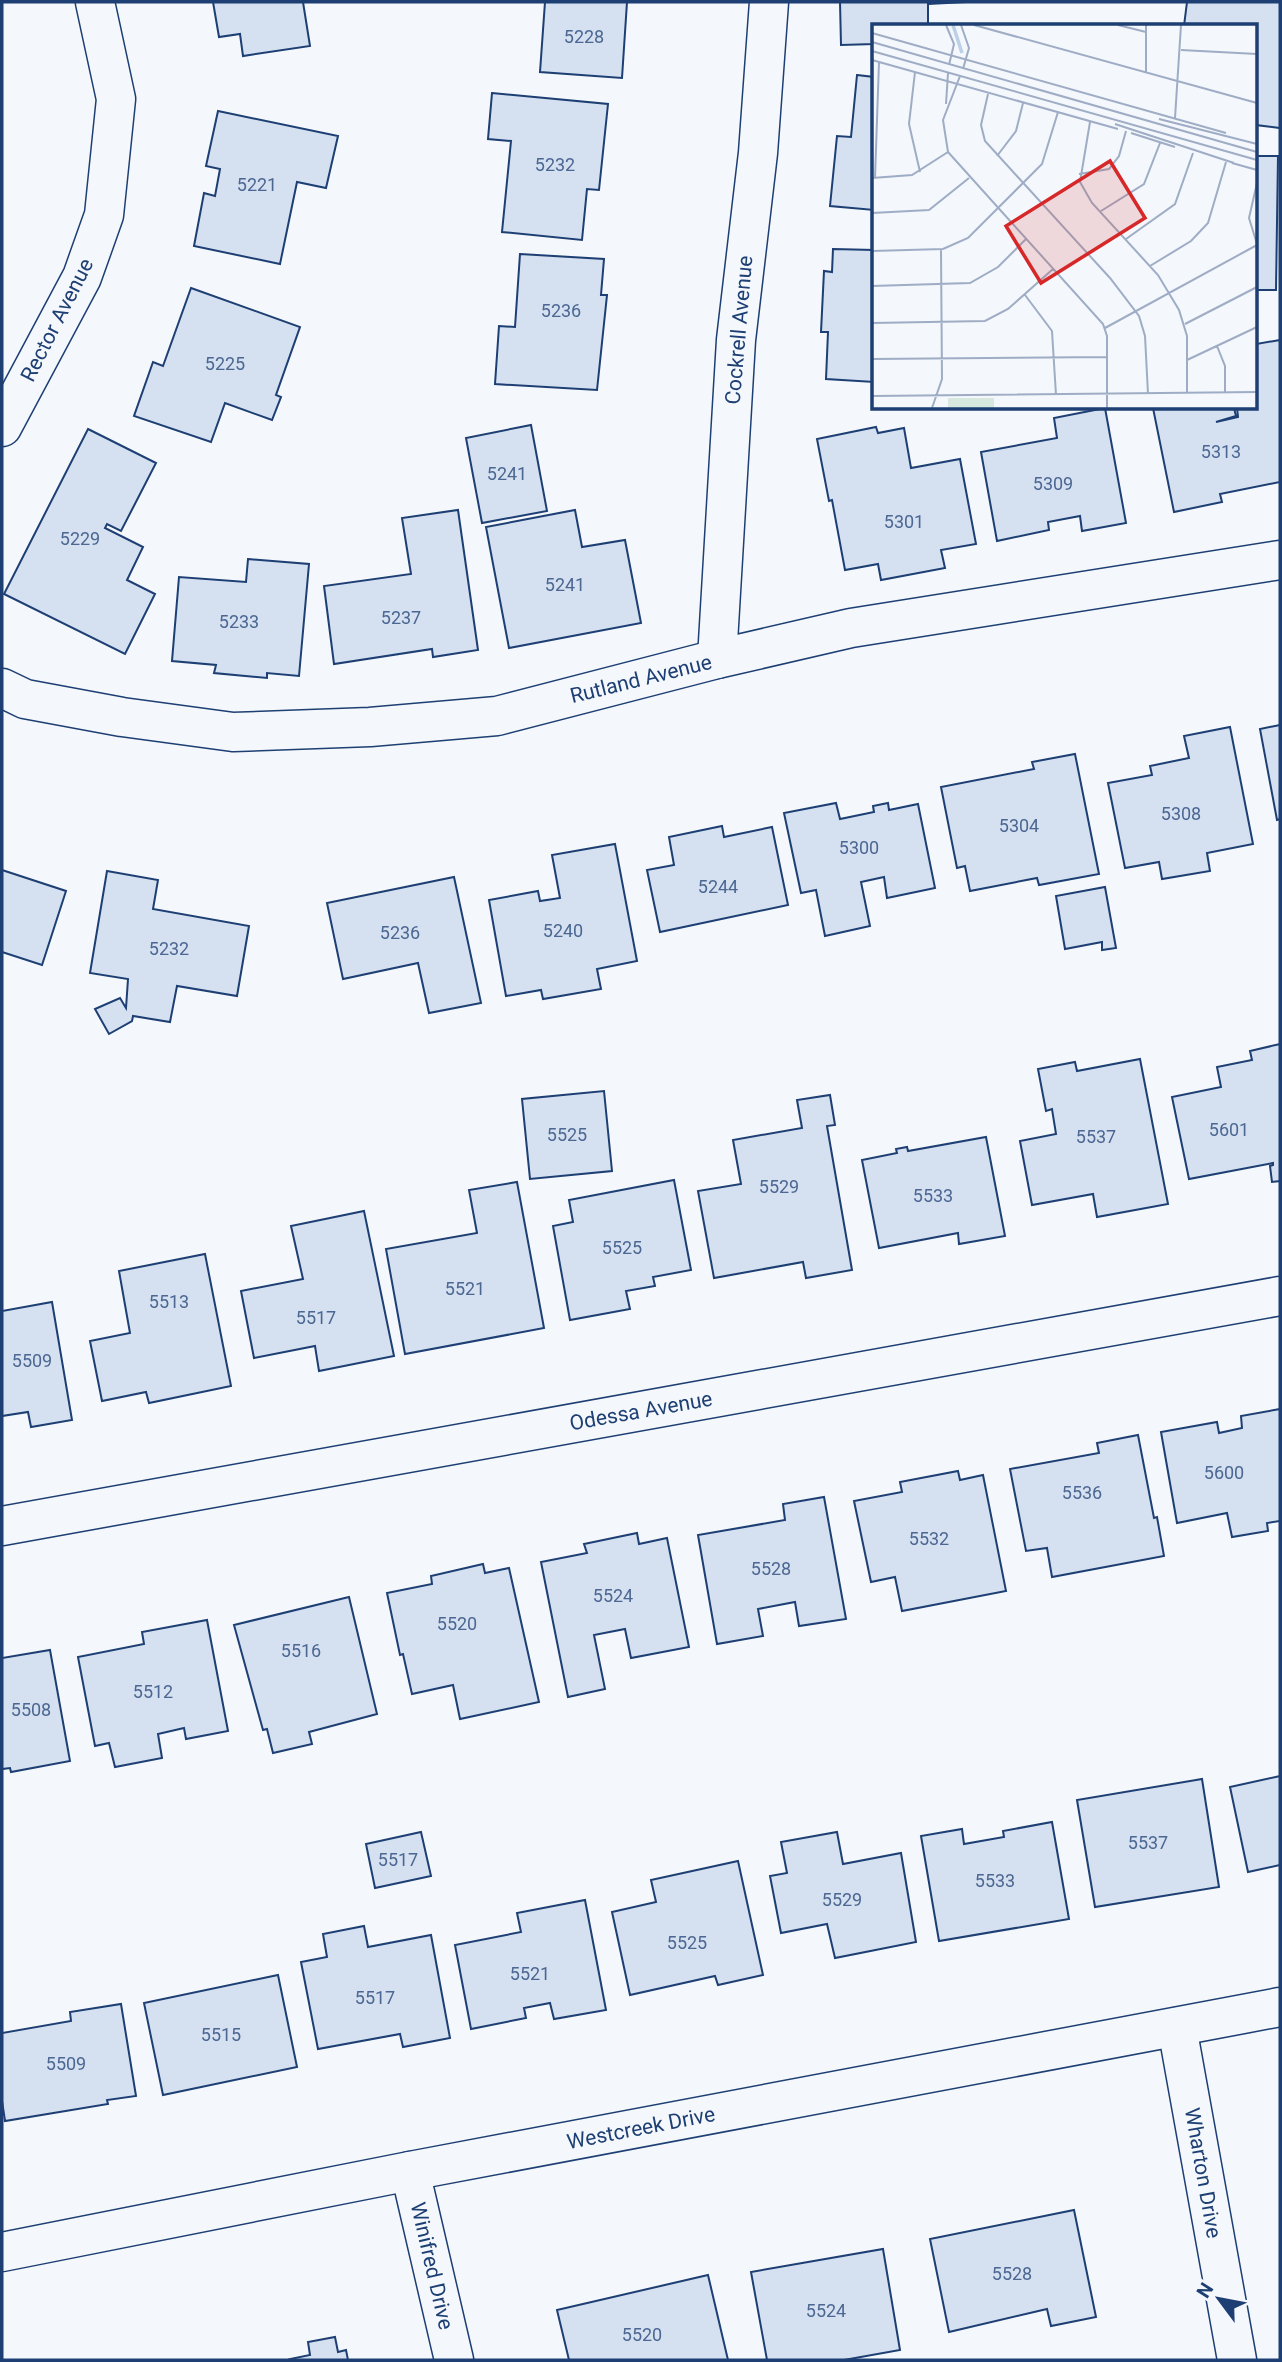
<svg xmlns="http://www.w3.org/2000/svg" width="1282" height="2362" viewBox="0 0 1282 2362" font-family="Roboto,sans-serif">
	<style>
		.building { fill: #d5e0f0; stroke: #1d3f73; stroke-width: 2 }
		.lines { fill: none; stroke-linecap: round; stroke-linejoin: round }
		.minor-casing { stroke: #1d3f73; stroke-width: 41 }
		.tertiary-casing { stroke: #1d3f73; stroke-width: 41 }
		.minor { stroke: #f4f7fb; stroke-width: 38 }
		.tertiary { stroke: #f4f7fb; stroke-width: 38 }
		.labels { text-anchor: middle; stroke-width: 5; stroke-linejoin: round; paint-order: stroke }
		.number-label { font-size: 18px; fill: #4b6792 }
		.street-label { font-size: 21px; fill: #1d3f73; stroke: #f4f7fb }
		.inset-river { fill: none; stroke: #bed0e5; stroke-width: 3.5 }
		.inset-road { fill: none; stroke: #9eadc5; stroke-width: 2 }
		.view { fill: #d62828; fill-opacity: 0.15; stroke: #d62828; stroke-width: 3.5 }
		.inset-edge { fill: none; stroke: #1d3f73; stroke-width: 3.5 }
	</style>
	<rect width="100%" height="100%" fill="#f4f7fb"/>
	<g class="building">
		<path d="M213,2H303L310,46L243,56L240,34L219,37Z"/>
		<path d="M545,2H627L622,78L540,72Z"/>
		<path d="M840,2H966L928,4V26H874V44L841,45Z"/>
		<path d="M1187,2H1280V128L1256,125V26H1184Z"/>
		<path d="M857,75L874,77V210L830,206L837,136L851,137Z"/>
		<path d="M492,93L608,104L599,190L587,189L582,240L502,232L511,141L488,139Z"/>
		<path d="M218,111L338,136L326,188L297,182L280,264L194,246L204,193L215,196L220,169L206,166Z"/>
		<path d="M1256,156H1278L1276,290H1256Z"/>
		<path d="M833,249L874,250V382L826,379L828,332H821L824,271L832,272Z"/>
		<path d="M520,254L604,259L601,295H607L597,390L495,384L499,326L515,327Z"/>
		<path d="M191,288L300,327L276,395L281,397L272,420L225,403L211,442L134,416L153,362L163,366Z"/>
		<path d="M1280,340V482L1220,494L1222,502L1174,512L1153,408H1234L1236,416L1216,422L1238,417L1237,408H1256V344Z"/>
		<path d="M1105,408L1126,523L1082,531L1080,516L1048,522L1049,530L997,541L981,452L1057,438L1054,418Z"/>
		<path d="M531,425L547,511L482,523L466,438Z"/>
		<path d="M876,427L878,433L904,428L911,468L960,459L976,544L941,550L945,568L881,580L878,564L845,570L832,500L829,501L817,439Z"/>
		<path d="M88,429L156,463L121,531L107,524L105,528L143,547L127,580L155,594L125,654L4,594Z"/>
		<path d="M458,510L478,650L433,657L432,649L334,664L324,586L411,574L402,518Z"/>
		<path d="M575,510L582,547L625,540L641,623L509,648L486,527Z"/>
		<path d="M248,559L309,564L299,676L267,673V678L214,673L216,665L172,661L179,577L246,582Z"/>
		<path d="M1280,725V819L1277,820L1260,729Z"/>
		<path d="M1230,727L1253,844L1207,853L1210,871L1162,879L1159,862L1125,868L1108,783L1152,775L1150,766L1189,758L1184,736Z"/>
		<path d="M1075,754L1099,874L1039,885L1037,878L970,891L965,866L957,868L941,787L1034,769L1032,762Z"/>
		<path d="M836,803L840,819L874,812L873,806L888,803L889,810L918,804L935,888L887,898L884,877L861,882L870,926L825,936L816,890L801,893L784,813Z"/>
		<path d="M722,826L724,837L772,827L788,905L660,932L647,870L674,865L669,837Z"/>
		<path d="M615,844L637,961L597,969L601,989L543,999L541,990L506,996L489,900L538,891L540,901L560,898L552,855Z"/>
		<path d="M2,870L66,891L42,965L2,952Z"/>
		<path d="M107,871L158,880L153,909L249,926L237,996L177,986L170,1022L133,1016L132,1021L109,1034L95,1009L120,998L126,1008L128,979L90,973Z"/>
		<path d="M454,877L481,1003L429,1013L418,963L343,979L327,903Z"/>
		<path d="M1105,887L1116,948L1102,950V942L1065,949L1056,896Z"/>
		<path d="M1280,1044V1181L1272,1182L1270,1166L1273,1165V1163L1189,1179L1172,1097L1221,1087L1217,1067L1252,1060L1250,1051Z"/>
		<path d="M1140,1059L1168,1204L1097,1217L1093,1194L1032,1205L1020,1141L1056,1134L1052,1109L1046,1111L1038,1069L1075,1062L1077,1071Z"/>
		<path d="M604,1091L612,1171L530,1179L522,1099Z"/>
		<path d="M830,1095L835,1125L827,1126L852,1270L806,1278L803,1262L714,1278L698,1191L741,1184L733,1140L802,1128L797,1100Z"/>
		<path d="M986,1137L1005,1236L959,1244L958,1233L879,1248L862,1160L897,1153L896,1149L907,1147L908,1151Z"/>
		<path d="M674,1180L691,1270L653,1277L655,1286L626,1291L630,1309L570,1320L553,1226L573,1222L569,1200Z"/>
		<path d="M517,1182L544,1328L405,1354L386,1249L477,1233L469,1190Z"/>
		<path d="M364,1211L394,1356L319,1371L315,1346L254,1358L241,1291L303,1279L291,1226Z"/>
		<path d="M205,1254L231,1386L149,1403L146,1392L102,1401L90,1341L130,1333L119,1271Z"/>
		<path d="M52,1302L72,1420L31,1427L28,1412L2,1416V1311Z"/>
		<path d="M1280,1409V1521L1267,1523L1268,1531L1232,1537L1227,1513L1177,1523L1161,1432L1217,1422L1219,1433L1242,1428L1241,1416Z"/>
		<path d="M1138,1435L1154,1518L1157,1517L1164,1556L1052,1577L1047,1548L1026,1551L1010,1469L1099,1453L1097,1443Z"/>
		<path d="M958,1471L960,1480L983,1475L1006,1591L902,1611L895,1577L871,1582L854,1501L902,1492L900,1482Z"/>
		<path d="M824,1497L846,1619L799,1626L795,1602L758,1609L763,1636L717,1644L698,1535L785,1520L783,1504Z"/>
		<path d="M637,1533L639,1544L667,1538L689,1647L631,1658L625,1629L594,1635L605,1689L568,1697L541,1562L587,1553L584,1544Z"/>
		<path d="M483,1564L485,1573L509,1568L539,1702L460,1719L453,1685L412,1694L403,1654L400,1655L387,1593L432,1584L431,1576Z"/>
		<path d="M349,1597L377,1714L309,1732L312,1744L273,1753L267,1729L263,1730L234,1625Z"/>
		<path d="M207,1620L228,1731L186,1739L184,1728L158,1734L162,1758L115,1767L109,1743L95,1746L78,1657L144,1644L142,1632Z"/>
		<path d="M50,1650L70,1761L11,1772L10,1768L2,1769V1658Z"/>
		<path d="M1280,1776V1865L1248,1872L1230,1787Z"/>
		<path d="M1202,1779L1219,1887L1095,1907L1077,1800Z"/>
		<path d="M1052,1822L1069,1919L939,1941L921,1836L962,1829L964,1844L1004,1837L1003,1831Z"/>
		<path d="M421,1832L431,1876L375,1888L366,1844Z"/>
		<path d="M837,1832L843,1864L901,1853L916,1942L835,1958L827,1924L781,1933L770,1876L787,1873L781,1842Z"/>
		<path d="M738,1861L763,1975L718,1985L715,1976L630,1995L612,1912L656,1902L651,1880Z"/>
		<path d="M585,1900L606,2010L554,2019L550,2003L524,2008L526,2018L471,2029L455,1945L521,1932L517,1913Z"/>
		<path d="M364,1926L368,1947L431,1935L450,2038L403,2047L400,2034L318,2049L301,1962L327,1957L323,1934Z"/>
		<path d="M278,1975L297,2067L163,2095L144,2003Z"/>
		<path d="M121,2004L136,2096L107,2100L108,2104L5,2121L2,2101V2033L71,2021L70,2012Z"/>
		<path d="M1074,2210L1096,2317L1051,2326L1047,2309L949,2332L930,2239Z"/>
		<path d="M883,2249L900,2350L844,2360H767L751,2272Z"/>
		<path d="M708,2275L728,2360H569L557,2310Z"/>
		<path d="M335,2337L338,2352L346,2350L348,2360H291L290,2359L310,2355L308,2342Z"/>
	</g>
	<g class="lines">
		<g class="minor-casing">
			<g id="minor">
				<path d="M2,427L82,277L104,215L116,99L95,2"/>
				<path d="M717,659L736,340L758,153L769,2"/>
				<path d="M2,688L25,699L122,717L233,732L370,727L497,716L717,659L851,628L1280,560"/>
				<path d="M2,1526L1280,1296"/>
				<path d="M1177,2027L1237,2360"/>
				<path d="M410,2171L454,2360"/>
			</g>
		</g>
		<g class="tertiary-casing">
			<path id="tertiary" d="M2,2252L410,2171L1280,2007"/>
		</g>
		<use href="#minor" class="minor"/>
		<use href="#tertiary" class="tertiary"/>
	</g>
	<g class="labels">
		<g class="number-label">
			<text x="584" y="43">5228</text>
			<text x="555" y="171">5232</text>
			<text x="257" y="191">5221</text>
			<text x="561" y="317">5236</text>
			<text x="225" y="370">5225</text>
			<text x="1221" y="458">5313</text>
			<text x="507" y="480">5241</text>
			<text x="1053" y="490">5309</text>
			<text x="904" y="528">5301</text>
			<text x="80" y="545">5229</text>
			<text x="565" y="591">5241</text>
			<text x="401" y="624">5237</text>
			<text x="239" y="628">5233</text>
			<text x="1181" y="820">5308</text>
			<text x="1019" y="832">5304</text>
			<text x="859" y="854">5300</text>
			<text x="718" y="893">5244</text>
			<text x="563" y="937">5240</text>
			<text x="400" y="939">5236</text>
			<text x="169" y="955">5232</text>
			<text x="1229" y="1136">5601</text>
			<text x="567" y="1141">5525</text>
			<text x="1096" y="1143">5537</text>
			<text x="779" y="1193">5529</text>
			<text x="933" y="1202">5533</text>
			<text x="622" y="1254">5525</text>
			<text x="465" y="1295">5521</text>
			<text x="169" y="1308">5513</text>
			<text x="316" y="1324">5517</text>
			<text x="32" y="1367">5509</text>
			<text x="1224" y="1479">5600</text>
			<text x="1082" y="1499">5536</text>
			<text x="929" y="1545">5532</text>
			<text x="771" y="1575">5528</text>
			<text x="613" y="1602">5524</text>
			<text x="457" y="1630">5520</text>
			<text x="301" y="1657">5516</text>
			<text x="153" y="1698">5512</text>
			<text x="31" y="1716">5508</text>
			<text x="1148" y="1849">5537</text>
			<text x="398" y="1866">5517</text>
			<text x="995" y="1887">5533</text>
			<text x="842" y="1906">5529</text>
			<text x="687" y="1949">5525</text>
			<text x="530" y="1980">5521</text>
			<text x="375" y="2004">5517</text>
			<text x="221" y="2041">5515</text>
			<text x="66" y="2070">5509</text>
			<text x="1012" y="2280">5528</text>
			<text x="826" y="2317">5524</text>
			<text x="642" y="2341">5520</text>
		</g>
		<g class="street-label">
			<text transform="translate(57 320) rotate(-63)" y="7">Rector Avenue</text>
			<text transform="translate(739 330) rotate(-85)" y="7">Cockrell Avenue</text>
			<text transform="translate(641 679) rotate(-14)" y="7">Rutland Avenue</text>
			<text transform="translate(641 1411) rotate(-10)" y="7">Odessa Avenue</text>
			<text transform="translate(641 2128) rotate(-11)" y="7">Westcreek Drive</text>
			<text transform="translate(1203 2173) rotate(80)" y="7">Wharton Drive</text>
			<text transform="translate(432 2266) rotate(77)" y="7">Winifred Drive</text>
		</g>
	</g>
	<g transform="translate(872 24)">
		<rect width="385" height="385" fill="#f4f7fb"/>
		<path d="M76,374H122V384H76Z" fill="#d7e8df"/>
		<path class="inset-river" d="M81,1L90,29"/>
		<path class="inset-road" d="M74,1L82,20L77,41M89,1L97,24L91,45M102,1L385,79M246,1L274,8M274,1V48M0,9L354,109M0,18L385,128M309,26L385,30M0,27L385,136M0,36L246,105M43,48L37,100L48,148M88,52L71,96L76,128L231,300L235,312V384M116,70L109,101L113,117L238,254L267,292L273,312L276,370M74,80L76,49M303,94L309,1M287,95L385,120M218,98L208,158L220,179L286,251L307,286L315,312V369M243,100L362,139M259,109L303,123M125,132L144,107L151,79M360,139L385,146M207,150L237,145L247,132L254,107M0,154L40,151L76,128M3,154L7,38M385,159L377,194L385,220M229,187L272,160L288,119M0,189L57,186L97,154M254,215L303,180L321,129M0,227L71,225L96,214L170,140L186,88M278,242L319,217L336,199L354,138M0,262L98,259L126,243L154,215M153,271L180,307L184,371M0,299L113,297L136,285L181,245M313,300L385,263M233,304L385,221M345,322L353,342V369M0,335L235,333M315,336L385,303M0,372L385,368M60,384L70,355L69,226"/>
		<path class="view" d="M238,137L273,194L169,259L134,202Z"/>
		<rect width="385" height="385" class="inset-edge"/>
	</g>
	<rect width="1282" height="2362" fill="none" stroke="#1d3f73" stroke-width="7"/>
	<g transform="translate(1219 2299) rotate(302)" stroke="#f4f7fb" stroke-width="5" paint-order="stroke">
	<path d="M0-5L12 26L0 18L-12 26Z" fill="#1d3f73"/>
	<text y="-10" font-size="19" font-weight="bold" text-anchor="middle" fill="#1d3f73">N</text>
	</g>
</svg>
